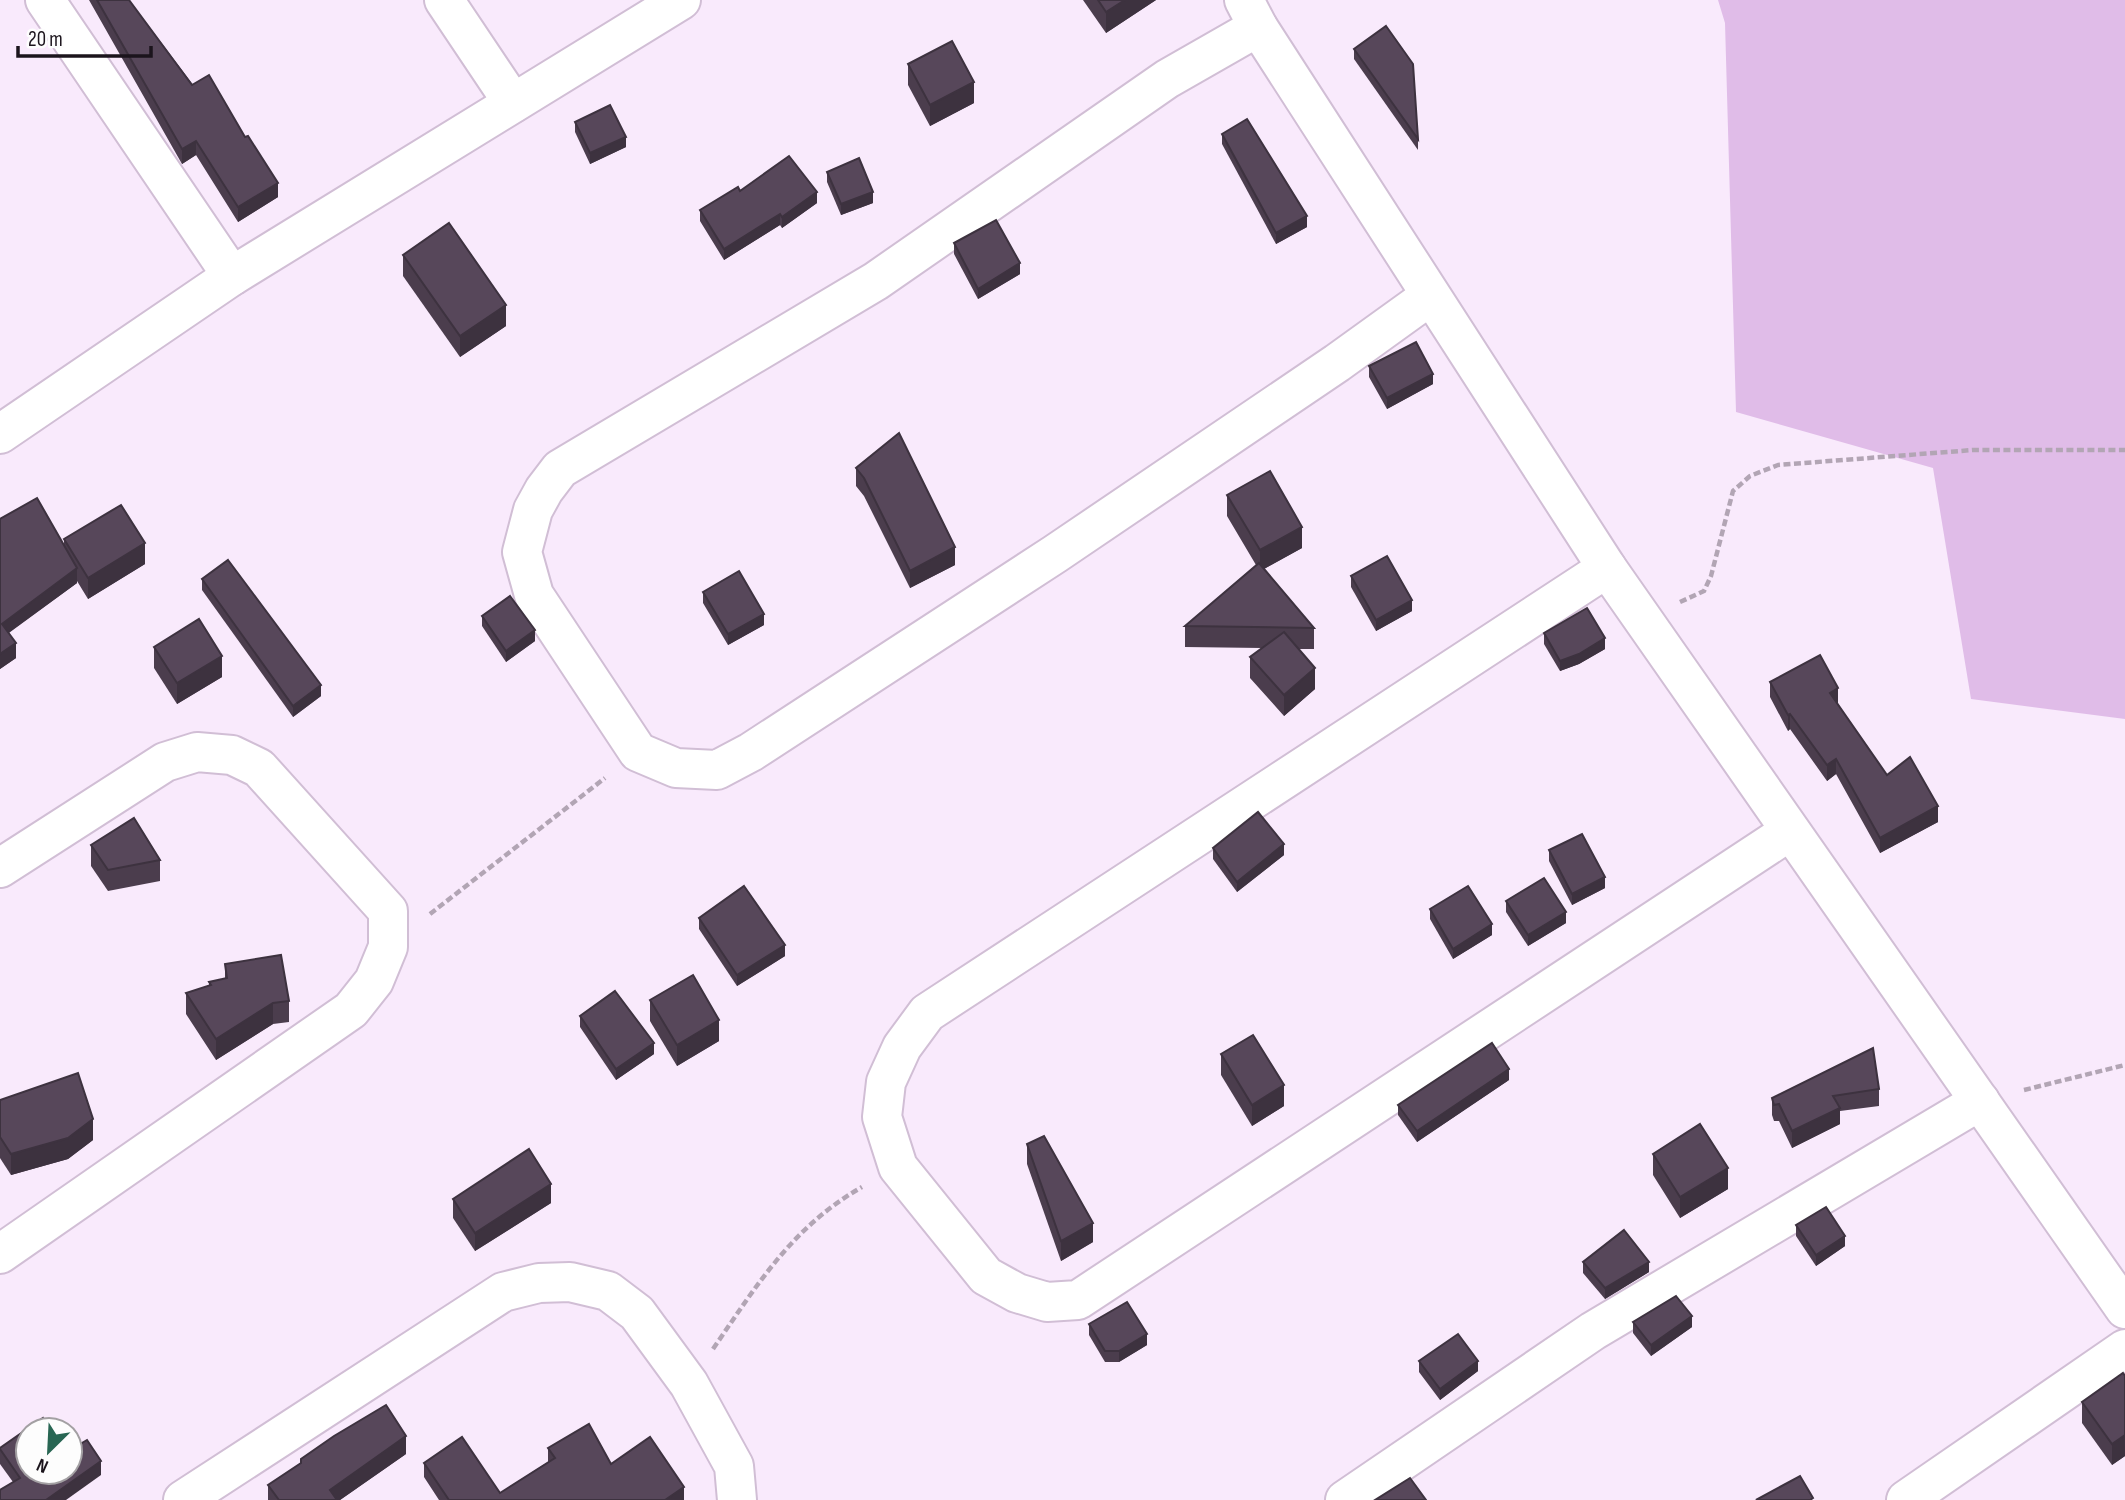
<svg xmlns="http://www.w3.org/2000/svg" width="2125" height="1500" viewBox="0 0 2125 1500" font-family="'Sofia Sans Condensed',sans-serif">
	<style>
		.green { fill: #e0bce8 }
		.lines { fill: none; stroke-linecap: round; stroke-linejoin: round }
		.street-casing { stroke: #d1bed5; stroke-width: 42 }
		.path { stroke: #b2a5b4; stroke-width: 4.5; stroke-dasharray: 7 3.5; stroke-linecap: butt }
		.street { stroke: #fff; stroke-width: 38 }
		.wall { fill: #4b3d4d }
		.shaded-wall { fill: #3d323f }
		.building { fill: #57475a; stroke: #3d323f; stroke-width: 2 }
	</style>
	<rect width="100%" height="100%" fill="#f9eafc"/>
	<path class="green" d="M1718,0H2125V719L1971,699L1933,468L1736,412L1725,23Z"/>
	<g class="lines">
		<g class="street-casing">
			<g id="street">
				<path d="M45,0L232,276"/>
				<path d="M444,0L513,103"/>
				<path d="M1244,0L1258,27L1607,568L2125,1309"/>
				<path d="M1258,27L1167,79L876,281L560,469L544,490L533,510L522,552L534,595L638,752L676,768L717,770L751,752L1055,554L1337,363L1430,296"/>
				<path d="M0,434L232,276L681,0"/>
				<path d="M1607,568L927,1013L902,1047L886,1082L882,1117L898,1167L986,1276L1017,1293L1047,1302L1078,1300L1790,831"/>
				<path d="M0,868L165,762L197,752L232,755L259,768L388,911V947L374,981L351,1010L0,1254"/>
				<path d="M183,1500L503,1292L539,1283L570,1282L608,1291L637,1313L689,1384L734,1466L737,1500"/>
				<path d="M1345,1500L1593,1331L1980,1101"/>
				<path d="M1906,1500L2125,1349"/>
			</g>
		</g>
		<g class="path">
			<path d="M1680,602L1704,591L1711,576L1733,491L1750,476L1778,465L1973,450H2125"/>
			<path d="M430,914L605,778"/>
			<path d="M2024,1090L2125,1065"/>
			<path d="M713,1349C757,1285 792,1227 862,1187"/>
		</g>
		<use href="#street" class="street"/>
	</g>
	<g class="wall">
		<path d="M89,0H129L278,197L238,222L196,155L182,164Z"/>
		<path d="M1083,0H1156L1106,33Z"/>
		<path d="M1354,49L1418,139V150L1354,59Z"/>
		<path d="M908,64L974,103L930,126L908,85Z"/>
		<path d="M575,122L626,147L590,164L575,132Z"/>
		<path d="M1222,134L1307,227L1276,244L1222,144Z"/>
		<path d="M827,172L873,203L841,215L827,182Z"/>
		<path d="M740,191L817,203L782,228L780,225L724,260L700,221V210Z"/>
		<path d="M954,243L1020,274L978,299L954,254Z"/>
		<path d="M403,255L506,326L460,357L403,276Z"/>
		<path d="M1369,366L1433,384L1387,409L1369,377Z"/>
		<path d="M856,468L955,565L910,588L864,496L856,486Z"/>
		<path d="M1227,495L1302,548L1264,569L1314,628V649H1298L1315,689L1284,716L1250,678V657L1262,648L1185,647V626L1256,565L1227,516Z"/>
		<path d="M0,519L64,546V539L145,564L88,599L77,581V583L8,633L16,658L0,669Z"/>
		<path d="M1351,576L1412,611L1376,631L1351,587Z"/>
		<path d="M202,579L321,696L293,717L202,590Z"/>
		<path d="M703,592L764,625L728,645L703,603Z"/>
		<path d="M482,616L535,641L506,662L482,626Z"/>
		<path d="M1544,633L1605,649L1579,664L1560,671L1544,644Z"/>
		<path d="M154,647L222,677L177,704L154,668Z"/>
		<path d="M1770,682L1838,704L1887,775L1938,822L1880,853L1836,774L1827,781L1790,729L1788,731L1770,697Z"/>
		<path d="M91,845L160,860V881L108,891L91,866Z"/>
		<path d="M1213,848L1284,855L1237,892L1213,859Z"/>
		<path d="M1549,850L1605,888L1572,905L1549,861Z"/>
		<path d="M1506,901L1566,923L1528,946L1506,912Z"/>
		<path d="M1430,909L1492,935L1453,959L1430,919Z"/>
		<path d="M699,918L785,956L737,986L699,929Z"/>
		<path d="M225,964L289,1001V1022L273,1024L216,1060L186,1014V993L209,986V982L225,979Z"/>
		<path d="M650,1000L719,1041L677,1066L650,1021Z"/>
		<path d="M580,1016L654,1054L616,1080L580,1027Z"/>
		<path d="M1221,1054L1284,1106L1252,1126L1221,1075Z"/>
		<path d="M1509,1080L1417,1142L1398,1115V1105Z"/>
		<path d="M1879,1089V1106L1840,1111V1124L1792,1148L1779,1121H1774L1772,1115V1098Z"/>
		<path d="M0,1100L93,1140L68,1159L11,1175L0,1158Z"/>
		<path d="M1027,1144L1093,1242L1061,1261L1027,1164Z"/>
		<path d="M1653,1154L1728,1189L1680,1218L1653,1175Z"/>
		<path d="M453,1199L551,1203L475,1251L453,1218Z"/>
		<path d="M1796,1225L1845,1246L1816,1266L1796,1236Z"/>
		<path d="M1583,1262L1649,1272L1605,1299L1583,1273Z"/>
		<path d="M1633,1322L1692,1327L1651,1356L1633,1333Z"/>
		<path d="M1089,1324L1147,1345L1119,1362H1105L1089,1335Z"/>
		<path d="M1419,1361L1478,1371L1440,1400L1419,1372Z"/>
		<path d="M2125,1376V1456L2112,1465L2082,1423V1402Z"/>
		<path d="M28,1430L101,1475L13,1482L0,1464V1448Z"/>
		<path d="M548,1448L611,1464L684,1500H439L424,1477V1463L500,1493L548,1462Z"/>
		<path d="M406,1454L340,1500H268V1485Z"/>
	</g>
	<g class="shaded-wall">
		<path d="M1125,0H1156L1106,33V12Z"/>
		<path d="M974,82V103L930,126V105Z"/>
		<path d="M626,137V147L590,164V153Z"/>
		<path d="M196,141V155L182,164V149Z"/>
		<path d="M278,183V197L238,222V207Z"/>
		<path d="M817,192V203L782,228V217Z"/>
		<path d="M873,192V203L841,215V204Z"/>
		<path d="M780,214V225L724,260V249Z"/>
		<path d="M1307,216V227L1276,244V233Z"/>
		<path d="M1020,263V274L978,299V289Z"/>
		<path d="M506,305V326L460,357V336Z"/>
		<path d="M1433,374V384L1387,409V398Z"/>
		<path d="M1302,527V548L1260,571V550Z"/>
		<path d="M145,543V564L88,599V578Z"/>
		<path d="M955,547V565L910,588V571Z"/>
		<path d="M77,568V583L2,638V624Z"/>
		<path d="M1412,600V611L1376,631V620Z"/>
		<path d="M764,614V625L728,645V634Z"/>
		<path d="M535,630V641L506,662V651Z"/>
		<path d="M1605,638V649L1579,664L1560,671V661Z"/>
		<path d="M16,643V658L0,669V654Z"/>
		<path d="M222,656V677L177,704V683Z"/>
		<path d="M1315,668V689L1284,716V695Z"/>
		<path d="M321,685V696L293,717V706Z"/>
		<path d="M1838,688V704L1830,693Z"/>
		<path d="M1790,714V729L1788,731V715Z"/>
		<path d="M1836,759V774L1827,781V765Z"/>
		<path d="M1938,806V822L1880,853V838Z"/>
		<path d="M1284,844V855L1237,892V882Z"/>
		<path d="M1605,877V888L1572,905V894Z"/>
		<path d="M1566,912V923L1528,946V935Z"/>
		<path d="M1492,924V935L1453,959V949Z"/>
		<path d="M785,945V956L737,986V975Z"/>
		<path d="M273,1003V1024L216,1060V1039Z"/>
		<path d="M719,1020V1041L677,1066V1045Z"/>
		<path d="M654,1043V1054L616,1080V1069Z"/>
		<path d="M1509,1069V1080L1417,1142V1131Z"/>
		<path d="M1284,1085V1106L1252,1126V1105Z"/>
		<path d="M1840,1108V1124L1792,1148V1131Z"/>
		<path d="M93,1119V1140L68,1159L11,1175V1154Z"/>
		<path d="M1728,1168V1189L1680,1218V1197Z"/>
		<path d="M551,1184V1203L475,1251V1233Z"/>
		<path d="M1093,1223V1242L1061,1261V1241Z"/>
		<path d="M1845,1236V1246L1816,1266V1255Z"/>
		<path d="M1649,1262V1272L1605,1299V1288Z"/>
		<path d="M1692,1316V1327L1651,1356V1345Z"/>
		<path d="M1147,1334V1345L1119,1362V1351Z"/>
		<path d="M1478,1361V1371L1440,1400V1389Z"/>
		<path d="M2125,1435V1456L2112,1465V1444Z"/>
		<path d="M406,1436V1454L340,1500H330V1490Z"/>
		<path d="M101,1461V1475L66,1500H46Z"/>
		<path d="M684,1487V1500H665Z"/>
	</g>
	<g class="building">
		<path d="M97,0H129L192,85L209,75L245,137L248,136L278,183L238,207L196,141L182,149Z"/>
		<path d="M1098,0H1125L1106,12Z"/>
		<path d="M1386,26L1413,64L1418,139L1354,49Z"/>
		<path d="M952,41L974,82L930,105L908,64Z"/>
		<path d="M610,105L626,137L590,153L575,122Z"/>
		<path d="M1247,119L1307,216L1276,233L1222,134Z"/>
		<path d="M789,156L817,192L782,217L780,214L724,249L700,210L738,187L740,191Z"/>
		<path d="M859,158L873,192L841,204L827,172Z"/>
		<path d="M996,220L1020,263L978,289L954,243Z"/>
		<path d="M449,223L506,305L460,336L403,255Z"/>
		<path d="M1416,342L1433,374L1387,398L1369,366Z"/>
		<path d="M899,433L955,547L910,571L864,478L856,468Z"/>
		<path d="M1270,471L1302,527L1260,550L1227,495Z"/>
		<path d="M37,498L77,568L2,624L16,643L0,654V519Z"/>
		<path d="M121,505L145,543L88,578L64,539Z"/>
		<path d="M1387,556L1412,600L1376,620L1351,576Z"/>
		<path d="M228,560L321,685L293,706L202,579Z"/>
		<path d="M1259,563L1314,628L1185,626Z"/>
		<path d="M739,571L764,614L728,634L703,592Z"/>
		<path d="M510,596L535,630L506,651L482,616Z"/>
		<path d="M1587,608L1605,638L1579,654L1560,661L1544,633Z"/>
		<path d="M199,619L222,656L177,683L154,647Z"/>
		<path d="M1284,632L1315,668L1284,695L1250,657Z"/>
		<path d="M1820,655L1838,688L1830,693L1887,775L1910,757L1938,806L1880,838L1836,759L1827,765L1790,714L1788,715L1770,682Z"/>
		<path d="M1258,812L1284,844L1237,882L1213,848Z"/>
		<path d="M134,818L160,860L108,870L91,845Z"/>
		<path d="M1582,834L1605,877L1572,894L1549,850Z"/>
		<path d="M1544,878L1566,912L1528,935L1506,901Z"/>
		<path d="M744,886L785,945L737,975L699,918Z"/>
		<path d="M1468,886L1492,924L1453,949L1430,909Z"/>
		<path d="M281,955L289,1001L273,1003L216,1039L186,993L211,985L209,982L227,978L225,964Z"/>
		<path d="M693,975L719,1020L677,1045L650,1000Z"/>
		<path d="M615,991L654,1043L616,1069L580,1016Z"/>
		<path d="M1253,1035L1284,1085L1252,1105L1221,1054Z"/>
		<path d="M1492,1043L1509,1069L1417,1131L1398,1105Z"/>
		<path d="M1873,1048L1879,1089L1833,1096L1840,1108L1792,1131L1779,1104L1774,1105L1772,1098Z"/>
		<path d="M78,1073L93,1119L68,1138L11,1154L0,1137V1100Z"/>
		<path d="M1700,1124L1728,1168L1680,1197L1653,1154Z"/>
		<path d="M1044,1136L1093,1223L1061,1241L1027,1144Z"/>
		<path d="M529,1149L551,1184L475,1233L453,1199Z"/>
		<path d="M1826,1207L1845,1236L1816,1255L1796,1225Z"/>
		<path d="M1624,1230L1649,1262L1605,1288L1583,1262Z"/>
		<path d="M1676,1296L1692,1316L1651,1345L1633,1322Z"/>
		<path d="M1127,1302L1147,1334L1119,1351H1105L1089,1324Z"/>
		<path d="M1458,1334L1478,1361L1440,1389L1419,1361Z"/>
		<path d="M2123,1373L2125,1376V1435L2112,1444L2082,1402Z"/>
		<path d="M386,1405L406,1436L330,1490L337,1500H279L268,1485L301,1463V1459L334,1436Z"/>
		<path d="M43,1418L51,1430H28V1472H70V1450L87,1440L101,1461L46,1500H0V1490L20,1478L0,1449V1448Z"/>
		<path d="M589,1424L611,1464L650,1437L684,1487L665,1500H449L424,1463L462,1437L500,1493L555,1458L548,1448Z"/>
		<path d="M1800,1476L1813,1498L1810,1500H1756Z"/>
		<path d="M1410,1478L1426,1500H1375Z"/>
	</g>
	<g transform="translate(49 1451) rotate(204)"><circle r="33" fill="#fdfdfd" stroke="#a3a0a3" stroke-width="2"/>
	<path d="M0-5L12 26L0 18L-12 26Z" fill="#286653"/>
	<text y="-10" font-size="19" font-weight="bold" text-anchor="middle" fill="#1b141c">N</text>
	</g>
	<path d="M18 46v10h133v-10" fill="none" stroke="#1b141c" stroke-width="3.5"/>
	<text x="28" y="46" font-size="21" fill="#1b141c" stroke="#fdfdfd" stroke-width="5" paint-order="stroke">20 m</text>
</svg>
